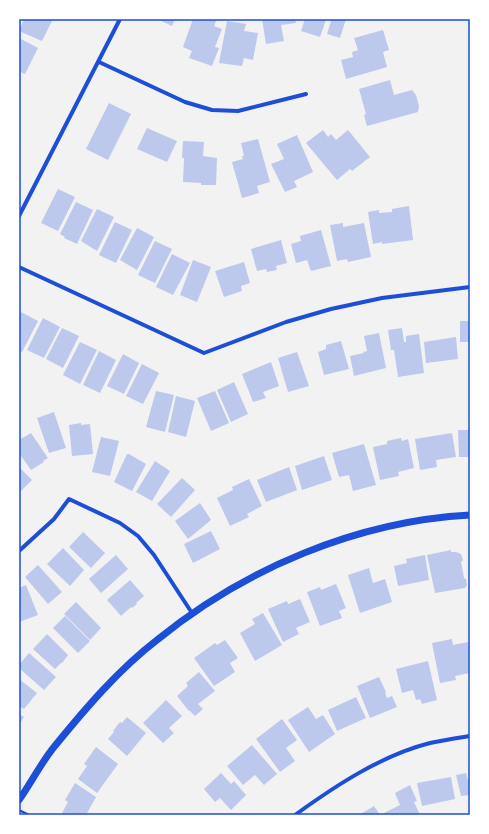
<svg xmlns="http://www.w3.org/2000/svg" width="489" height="834" viewBox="0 0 489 834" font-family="Overpass,sans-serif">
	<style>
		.building { fill: #bdc9ec }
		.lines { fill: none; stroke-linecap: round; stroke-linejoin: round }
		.path { stroke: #1d4ed8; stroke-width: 2.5 }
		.minor { stroke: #1d4ed8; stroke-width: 4 }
		.tertiary { stroke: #1d4ed8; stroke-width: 7 }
		.neatline { fill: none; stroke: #1d4ed8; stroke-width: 1.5 }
	</style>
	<rect width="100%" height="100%" fill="#f2f2f2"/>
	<g class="building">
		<path d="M24,19H53L42,41L19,31Z"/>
		<path d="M157,19H175L172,26Z"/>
		<path d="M193,19H217L214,26L222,29L215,47L219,48L212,66L189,58L192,51L183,47Z"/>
		<path d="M262,19H295L296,23L281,25L284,41L266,44Z"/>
		<path d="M305,19H346L340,38L327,34L331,21L326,20L320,37L301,31Z"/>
		<path d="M227,21L246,24L244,31L258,33L253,60L244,58L242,66L219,63Z"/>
		<path d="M383,30L389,50L383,52L387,67L346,79L341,60L353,57L352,52L358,50L354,38Z"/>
		<path d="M19,38L38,48L25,74L19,71Z"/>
		<path d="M390,80L394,95L412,90L416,95L419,106L418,112L367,126L364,115L366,114L359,89Z"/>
		<path d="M109,103L131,114L108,160L86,149Z"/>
		<path d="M147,128L177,141L167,162L137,149Z"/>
		<path d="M323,130L328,137L331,134L336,140L348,130L370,157L352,171L350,169L337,180L306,143Z"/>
		<path d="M297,135L313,172L294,181L297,187L285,192L271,164L284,159L277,144Z"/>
		<path d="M258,139L270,182L257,186L259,193L242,198L232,162L243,159L242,156H244L241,143Z"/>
		<path d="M183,141L204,142L203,156L217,158L216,185H201V183L183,182L184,158H182Z"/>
		<path d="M58,189L75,197L58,231L41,223Z"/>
		<path d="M76,202L93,210L77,244L64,238L65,237L60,234Z"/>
		<path d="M409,206L413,240L382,244V242L373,244L368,212L379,210V213L392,212V209Z"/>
		<path d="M97,209L114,217L97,251L81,241Z"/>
		<path d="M115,222L132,230L116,263L99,255Z"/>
		<path d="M343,223V227L364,223L371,257L348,262L347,259L337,261L330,225Z"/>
		<path d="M137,228L154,237L137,270L120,260Z"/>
		<path d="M321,230L331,266L311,271L307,260L296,263L291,244L301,241L300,236Z"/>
		<path d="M281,240L287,263L276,266L277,270L267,272L266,269L257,271L251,249Z"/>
		<path d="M155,241L172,249L155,283L138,275Z"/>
		<path d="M172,254L190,263L173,295L156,287Z"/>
		<path d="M193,260L211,267L197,302L180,295Z"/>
		<path d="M244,262L250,283L241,286L242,291L224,297L215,271Z"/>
		<path d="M21,312L38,321L22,352L20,351L19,354V316Z"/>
		<path d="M43,318L60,327L44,358L27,350Z"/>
		<rect x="460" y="321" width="10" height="21"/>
		<path d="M62,328L79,336L63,368L46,359Z"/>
		<path d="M402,328L404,342H406V336L419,334L424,373L398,377L394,350H391L388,330Z"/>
		<path d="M379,333L386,368L354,376L350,356L364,353L363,352L367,351L364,336Z"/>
		<path d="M456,337L458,359L426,363L424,342Z"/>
		<path d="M341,341L349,369L324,375L318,352L326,349V345Z"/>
		<path d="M80,342L97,350L80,384L63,375Z"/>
		<path d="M99,351L116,360L100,393L83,385Z"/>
		<path d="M297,352L309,386L288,392L278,358Z"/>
		<path d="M123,354L139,363L124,394L107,386Z"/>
		<path d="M271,362L279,386L263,392L266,398L253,402L242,374Z"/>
		<path d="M142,364L159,373L143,404L126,396Z"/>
		<path d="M234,382L248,414L231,422L217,390Z"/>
		<path d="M156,391L174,395L165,432L146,427Z"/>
		<path d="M215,391L229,423L211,431L197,398Z"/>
		<path d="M176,396L195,401L186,437L168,432Z"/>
		<path d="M54,412L66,448L49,453L37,418Z"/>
		<path d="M81,423V425L90,424L93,454L72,456L69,425Z"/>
		<path d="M458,430H470V457H459Z"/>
		<path d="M31,433L48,458L43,461L44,462L31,470L19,453V440Z"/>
		<path d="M452,433L456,457L436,460L437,467L420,470L415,439Z"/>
		<path d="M101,437L119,441L110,476L92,472Z"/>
		<path d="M401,438L402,441L408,439L414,468L398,472L399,476L380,480L373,447L387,444V441Z"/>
		<path d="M364,444L376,485L353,491L349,475L339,477L332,453Z"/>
		<path d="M127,454H129L146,464L132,491L114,482Z"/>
		<path d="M324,456L332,480L302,490L295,466Z"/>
		<path d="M155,461L170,471L152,501L136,492Z"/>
		<path d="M19,467L32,480L19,493Z"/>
		<path d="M289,467L297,490L266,502L257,480Z"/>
		<path d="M182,478L195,490L171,517L157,504Z"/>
		<path d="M249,479L262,506L247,514L249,517L230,526L217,498L233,490L232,487Z"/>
		<path d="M200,503L211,520L188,539L175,521Z"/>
		<path d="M211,531L220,549L193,563L184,544Z"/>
		<path d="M83,532L105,553L91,568L69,547Z"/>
		<path d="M63,548L84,570L70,586L47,564Z"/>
		<path d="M451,550V552H456L461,554L463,560L461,562L464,578L466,579L467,585L465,588L435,593L427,555Z"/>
		<path d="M116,555L128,569L101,593L89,579Z"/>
		<path d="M425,555L429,580L398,586L394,566L407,563L406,559Z"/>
		<path d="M38,565L62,592L48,604L25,577Z"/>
		<path d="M369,568L373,583L385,579L392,602L360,613L348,575Z"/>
		<path d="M130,580L144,596L136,603L137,604L132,608L131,607L121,616L107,600Z"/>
		<path d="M336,584L346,608L339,611L342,618L320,626L307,592L320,587L321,590Z"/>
		<path d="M26,585L38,615L19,622V588Z"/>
		<path d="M300,599L310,622L296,628L299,634L283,642L268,609L287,601L288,604Z"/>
		<path d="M76,602L101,628L90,640L64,614Z"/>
		<path d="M263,613L282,645L255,661L240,633L255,624L252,619Z"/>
		<path d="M65,616L90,641L78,653L53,628Z"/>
		<path d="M47,634L68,655L62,663H61L55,669L33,649Z"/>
		<path d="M452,639L453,645L468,642L470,653V673L455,676L456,680L440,683L432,643Z"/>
		<path d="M225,640L238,658L230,663L235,672L214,686L194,658L215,643L217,645Z"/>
		<path d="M29,653L56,677L44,690L19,668V665Z"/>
		<path d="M428,661L437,700L422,704L420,699L416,700L413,690L402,693L396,669Z"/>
		<path d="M199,672L215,691L198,704L203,709L195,716L190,711H189L177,696L188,686L186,683Z"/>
		<path d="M379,677L386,692L385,693L387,698L392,696L397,707L370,718L357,686Z"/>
		<path d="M19,679L37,693L24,709L19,706Z"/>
		<path d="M356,697L366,718L337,731L328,710Z"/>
		<path d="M166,700L182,716L169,728L174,733L163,743L143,723Z"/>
		<path d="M308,707L316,719L323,715L335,734L309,752L288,720Z"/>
		<path d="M19,714L24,717L19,725Z"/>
		<path d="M127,717L146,733L127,756L108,739L114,732L113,731L120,722L122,723Z"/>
		<path d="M282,719L297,740L286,748L295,761L280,772L256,739Z"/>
		<path d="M252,745L277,774L264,785L255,775L243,785L227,766Z"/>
		<path d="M96,747L118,764L97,793L78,779L87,766L84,764Z"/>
		<path d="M221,773L231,784L234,781L246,795L231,810L220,798L215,802L204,789Z"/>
		<path d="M466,773L470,787V795L461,796L456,775Z"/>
		<path d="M451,777L455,799L422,806L417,783Z"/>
		<path d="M75,783L96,797L86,815H65L62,813L68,802L65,800Z"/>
		<path d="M410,785L417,801L414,802L420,815H385L384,813L400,805L395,793Z"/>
		<path d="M374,806L380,815H359Z"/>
	</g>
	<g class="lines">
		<path class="path" d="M21,811L29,815"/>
		<g class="minor">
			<path d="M99,62L185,102L212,110L238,111L306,94"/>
			<path d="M19,216L120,19"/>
			<path d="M19,267L204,353L286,322L331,309L382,298L470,287"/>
			<path d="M19,551L54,519L69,499L120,523L138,536L154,555L192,613"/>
			<path d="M295,815C335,786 382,755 430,743C443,740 457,738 470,736"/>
		</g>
		<path class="tertiary" d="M19,800C31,783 41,763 54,747C85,709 118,670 157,640C244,569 357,521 470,515"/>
	</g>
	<rect width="489" height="834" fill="none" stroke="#ffffff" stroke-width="40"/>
	<rect x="20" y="20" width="449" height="794" class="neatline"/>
</svg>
